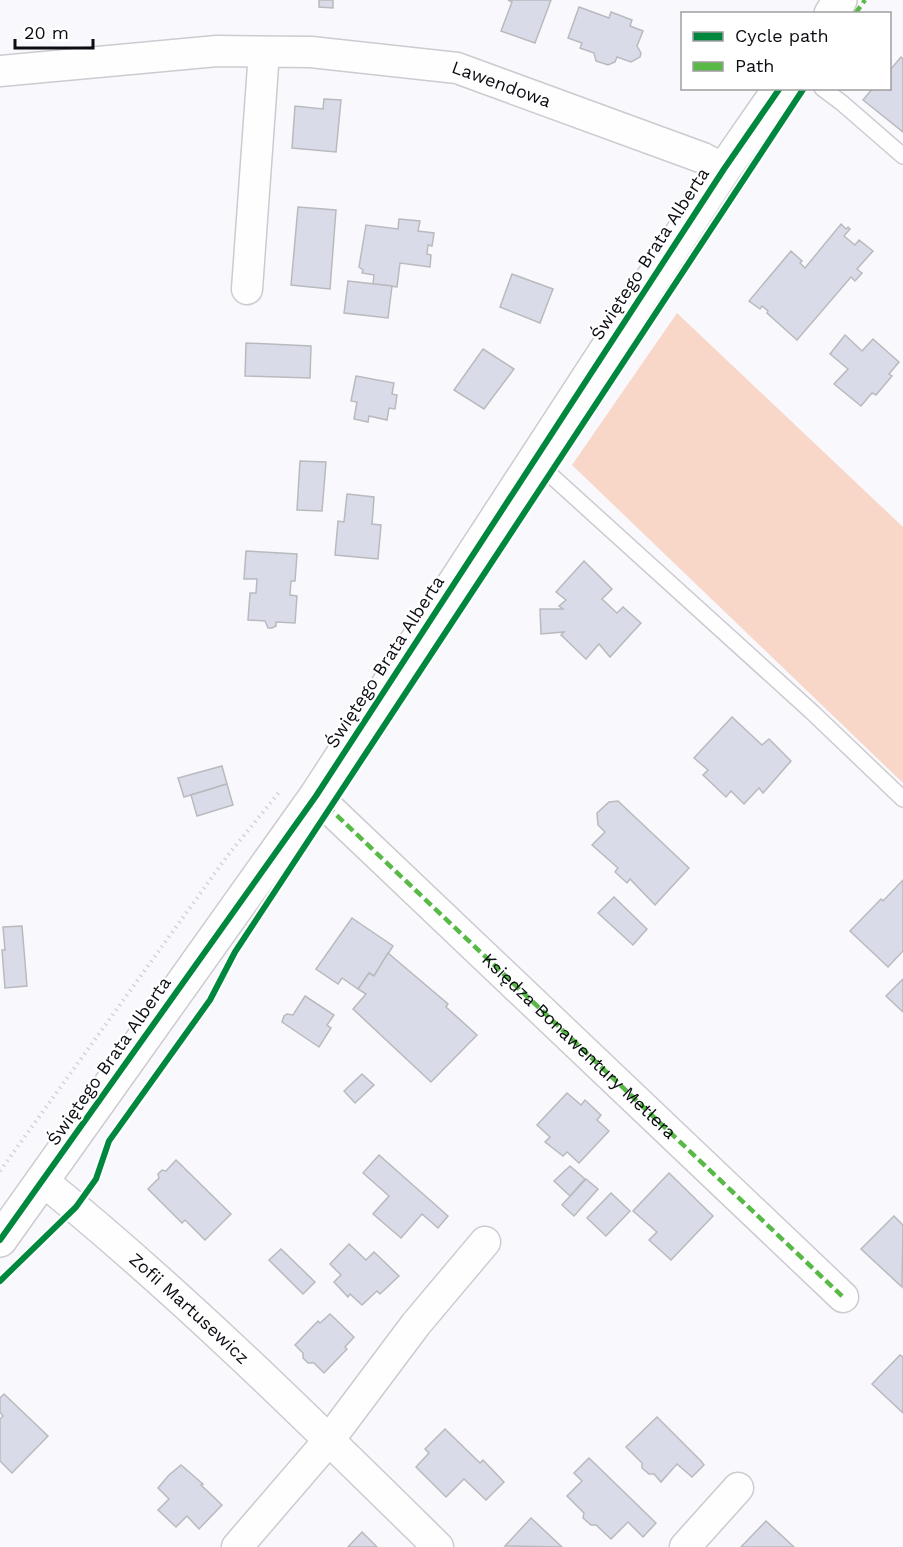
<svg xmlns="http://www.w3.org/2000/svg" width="903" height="1547" viewBox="0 0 903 1547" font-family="'Work Sans',sans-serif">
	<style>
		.green { fill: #f8d7c8 }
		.building { fill: #d9dbe8; stroke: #b9babe; stroke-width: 1.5 }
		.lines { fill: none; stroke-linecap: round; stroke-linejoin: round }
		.service-casing { stroke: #cbcbd0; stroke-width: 18 }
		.minor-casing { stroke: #cbcbd0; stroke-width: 33 }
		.tertiary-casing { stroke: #cbcbd0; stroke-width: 36 }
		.path { stroke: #d4d4d6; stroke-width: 4; stroke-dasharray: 1.5 4.5; stroke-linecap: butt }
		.service { stroke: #fefeff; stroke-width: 15 }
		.minor { stroke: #fefeff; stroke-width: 30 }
		.tertiary { stroke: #fefeff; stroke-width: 33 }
		.quiet { stroke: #58b947; stroke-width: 4.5; stroke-dasharray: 9 4.5; stroke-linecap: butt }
		.cycleway-casing { stroke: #fff; stroke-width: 10 }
		.cycleway { stroke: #00873e; stroke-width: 6 }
		.labels { text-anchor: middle; stroke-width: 4.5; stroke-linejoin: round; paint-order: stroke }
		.street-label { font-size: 18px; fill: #0c0d12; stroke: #fff }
	</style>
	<rect width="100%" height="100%" fill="#f9f9fd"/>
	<path class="green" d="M677,313L903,527V783L572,465Z"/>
	<g class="building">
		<path d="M319,0H333V8L319,7Z"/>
		<path d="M508,0H551L535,43L501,31L512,2Z"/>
		<path d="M579,7L609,18L611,12L632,20L630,26L643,31L637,46L641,53L640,57L631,62L617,57L615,62L608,65L596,61L594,53L580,48L582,43L568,38Z"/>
		<path d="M901,57L903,59V132L863,100L873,88H890V70Z"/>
		<path d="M324,99L341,100L336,152L292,148L295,106L323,109Z"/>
		<path d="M298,207L336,210L330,289L291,285Z"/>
		<path d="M399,219L420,221L418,231L434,233L432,246L428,245L427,254L431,255L430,267L400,263L397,287L373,284L374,275L362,273L363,270L359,267L366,225L398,229Z"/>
		<path d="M841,224L846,229L848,227L850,229L844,236L855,245L859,240L873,251L857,269L862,273L855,281L851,277L797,340L767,313L768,311L762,306L760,309L749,301L791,251L802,261L800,263L805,268Z"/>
		<path d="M512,274L553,289L540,323L500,307Z"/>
		<path d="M348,281L392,286L388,318L344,313Z"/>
		<path d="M845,335L862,351L873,339L899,362L889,374L892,376L876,395L872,393L861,406L834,384L848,369L830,354Z"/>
		<path d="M246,343L311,346L310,378L245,376Z"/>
		<path d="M483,349L514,369L484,409L454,390Z"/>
		<path d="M356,376L394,383L392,394L397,395L395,409L389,408L387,420L369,416L368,422L354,419L357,402L351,401Z"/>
		<path d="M300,461L326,462L322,511L297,510Z"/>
		<path d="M347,494L374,497L372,524L381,525L378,559L335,555L338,521L344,522Z"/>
		<path d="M246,551L297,554L295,581H291L290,595L297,596L295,623L276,622V626L272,628H268L265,621L248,620L250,593H256L257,579H244Z"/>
		<path d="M584,561L612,589L602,599L617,613L623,607L641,623L610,657L599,644L586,659L561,635L564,632L541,634L540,609H563L559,606L566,600L556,592Z"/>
		<path d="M732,717L762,745L769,739L791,761L763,793L759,788L744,804L731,791L726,797L703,775L708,770L694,758Z"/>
		<path d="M222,766L227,784L184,797L178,778Z"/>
		<path d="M227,784L233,805L197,816L191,795Z"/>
		<path d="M618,801L689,868L655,905L630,879L627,883L615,872L618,868L592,845L605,832L598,825L597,813L609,802Z"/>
		<path d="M903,880V951L888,967L850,931L881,899L883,901Z"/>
		<path d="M614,897L647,929L633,945L598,913Z"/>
		<path d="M352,918L393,946L374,976L369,973L358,989L342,978L338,984L316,969Z"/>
		<path d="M22,926L27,986L5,988L2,950H5L3,927Z"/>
		<path d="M388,953L448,1004L446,1007L477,1035L431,1082L353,1009L366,994L358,989L369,973L374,976Z"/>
		<path d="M903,979V1012L886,996Z"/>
		<path d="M305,996L334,1015L327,1025L331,1028L319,1047L282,1022L284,1016L287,1014L293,1015Z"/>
		<path d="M362,1074L374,1085L355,1103L344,1091Z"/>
		<path d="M567,1093L581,1105L585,1100L601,1115L597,1120L609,1131L579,1163L567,1152L563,1156L545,1142L550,1137L537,1125Z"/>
		<path d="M379,1155L448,1216L438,1228L422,1214L401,1238L373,1214L389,1196L363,1173Z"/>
		<path d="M176,1160L231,1214L205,1240L185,1220L182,1223L148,1189L159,1178L158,1174L162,1170L166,1171Z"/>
		<path d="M570,1166L585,1179L570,1196L554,1181Z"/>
		<path d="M669,1173L713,1216L671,1260L649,1240L657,1232L633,1211Z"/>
		<path d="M586,1179L598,1189L574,1216L562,1205Z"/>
		<path d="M611,1193L630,1211L606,1236L587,1218Z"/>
		<path d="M894,1216L903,1225L902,1287L861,1249Z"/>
		<path d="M349,1244L366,1260L374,1252L399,1276L380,1294L377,1291L362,1305L350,1294L348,1297L334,1282L341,1275L330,1264Z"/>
		<path d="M281,1249L315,1282L303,1294L269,1260Z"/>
		<path d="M330,1314L354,1337L345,1347L347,1349L324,1373L314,1363H308L303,1358V1353L295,1345L318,1321L320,1323Z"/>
		<path d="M900,1355L903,1357V1413L872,1384Z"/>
		<path d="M4,1394L48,1436L12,1473L0,1461V1419L3,1416L0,1412V1398Z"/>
		<path d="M657,1417L701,1461L704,1465L692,1477L677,1464L661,1482L654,1474H649L642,1468V1463L626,1447Z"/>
		<path d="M445,1429L480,1463L483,1460L504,1482L486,1500L464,1479L446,1497L416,1467L429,1453L425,1449Z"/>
		<path d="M589,1458L656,1523L643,1537L628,1522L611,1539L596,1525H591L583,1518L584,1513L567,1496L582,1481L574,1473Z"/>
		<path d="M181,1465L203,1484L201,1485L222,1505L199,1529L187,1516L176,1527L158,1510L169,1499L158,1488L169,1475Z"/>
		<path d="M531,1518L562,1547L505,1546Z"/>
		<path d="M766,1521L794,1547H741Z"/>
		<path d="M362,1532L377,1547H348Z"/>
	</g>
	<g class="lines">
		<g class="service-casing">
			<g id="service">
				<path d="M822,88L842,103L903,156"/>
				<path d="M534,460L812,712L903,799"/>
			</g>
		</g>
		<g class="minor-casing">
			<g id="minor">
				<path id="s1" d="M0,71L217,51L311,52L457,68L703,158L724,169"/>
				<path d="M247,289L264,52"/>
				<path id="s2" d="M316,796L843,1297"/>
				<path id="s3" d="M43,1181C182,1294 310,1421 438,1547"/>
				<path d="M237,1547L329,1440L416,1324L485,1242"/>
				<path d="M685,1547L738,1488"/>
			</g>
		</g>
		<g class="tertiary-casing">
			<g id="tertiary">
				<path d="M831,14L840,0"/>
				<path d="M0,1240L316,796L724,169L780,88"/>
			</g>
		</g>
		<path class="path" d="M0,1171L228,855L281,790"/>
		<use href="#service" class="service"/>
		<use href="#minor" class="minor"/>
		<use href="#tertiary" class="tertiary"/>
		<g class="quiet">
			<path d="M855,14L865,0"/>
			<path d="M327,806L843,1297"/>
		</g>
		<g class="cycleway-casing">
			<g id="cycleway">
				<path d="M0,1240L316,796L724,169L780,88"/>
				<path d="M0,1281L76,1207L96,1179L109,1141L210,1000L235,952L804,88"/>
			</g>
		</g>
		<use href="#cycleway" class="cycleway"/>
	</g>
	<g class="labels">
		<g class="street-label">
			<text dy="6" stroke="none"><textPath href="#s1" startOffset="506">Lawendowa</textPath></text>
			<text transform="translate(650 254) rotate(-57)" y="6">Świętego Brata Alberta</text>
			<text transform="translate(385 662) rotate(-57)" y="6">Świętego Brata Alberta</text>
			<text dy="6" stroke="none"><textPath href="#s2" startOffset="363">Księdza Bonawentury Metlera</textPath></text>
			<text transform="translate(109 1061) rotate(-55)" y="6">Świętego Brata Alberta</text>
			<text dy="6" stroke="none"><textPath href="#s3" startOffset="194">Zofii Martusewicz</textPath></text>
		</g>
	</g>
	<rect x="681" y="12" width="210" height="78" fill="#ffffff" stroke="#9e9ea0" stroke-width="1.5"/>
	<rect x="693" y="32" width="30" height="9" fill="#00873e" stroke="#9e9ea0" stroke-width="1.5"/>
	<text x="735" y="42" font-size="18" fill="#0c0d12">Cycle path</text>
	<rect x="693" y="62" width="30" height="9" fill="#58b947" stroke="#9e9ea0" stroke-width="1.5"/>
	<text x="735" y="72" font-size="18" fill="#0c0d12">Path</text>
	<path d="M15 39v9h78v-9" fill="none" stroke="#0c0d12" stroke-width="3"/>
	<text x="24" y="39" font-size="18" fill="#0c0d12" stroke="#ffffff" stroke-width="4.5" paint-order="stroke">20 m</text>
</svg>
